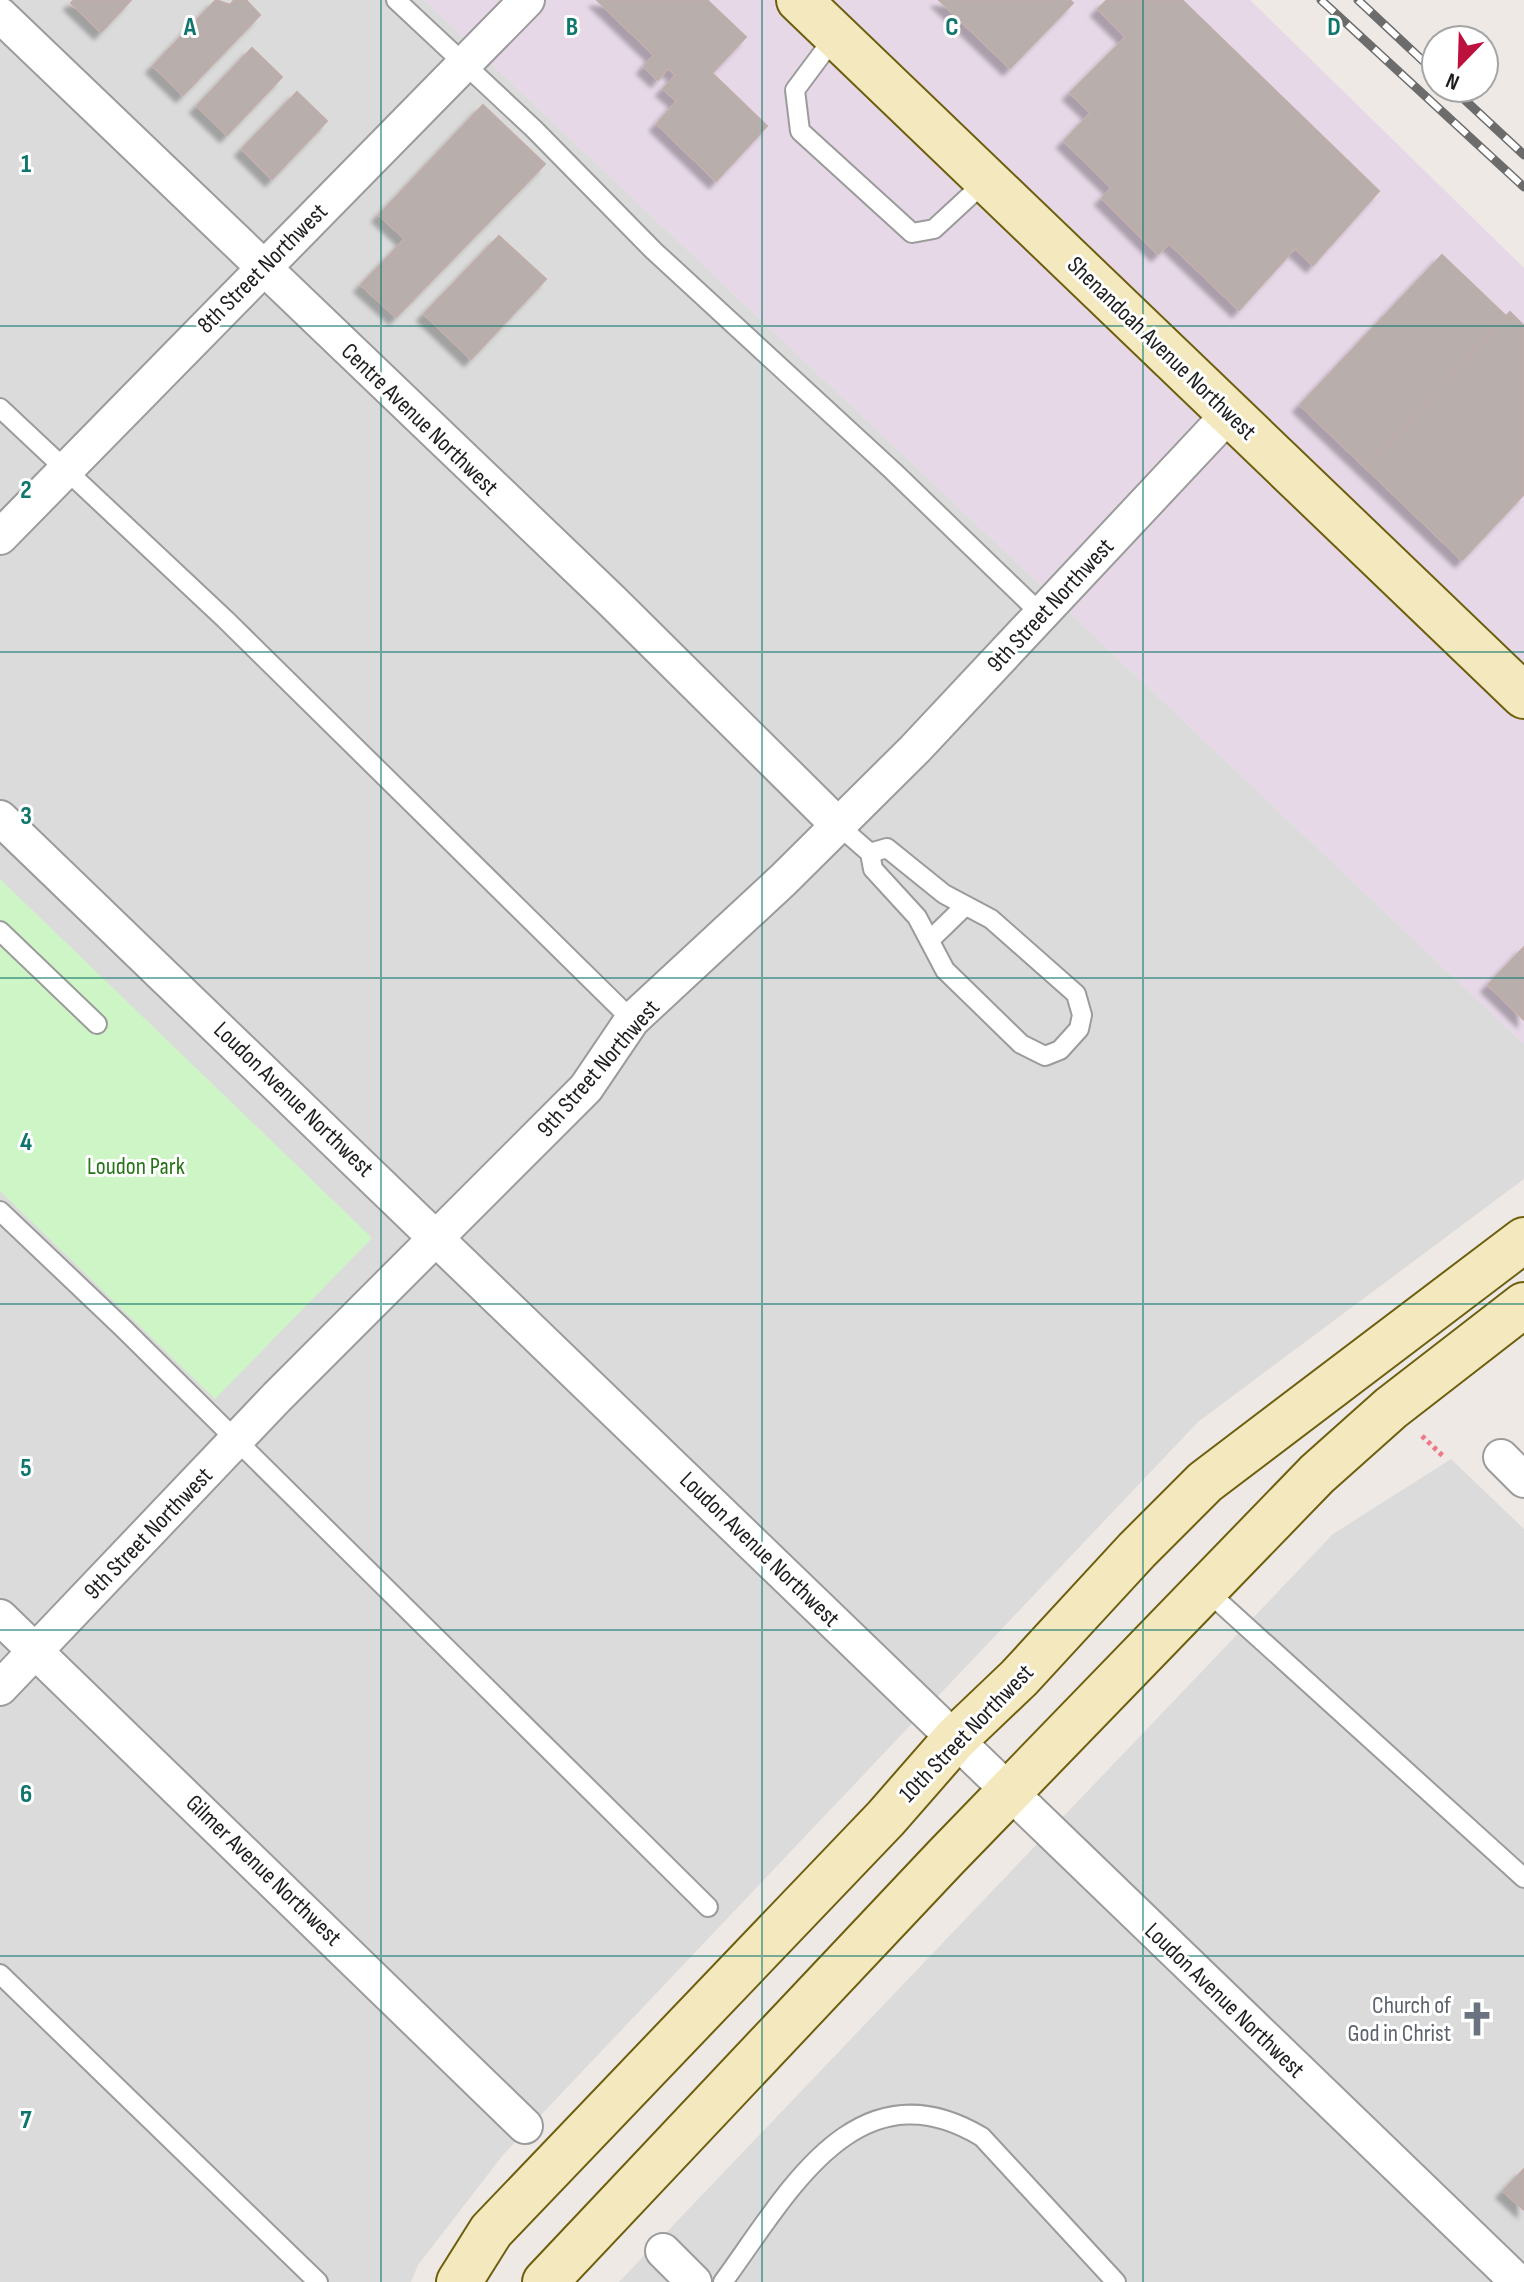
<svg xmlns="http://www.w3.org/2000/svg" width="1524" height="2282" viewBox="0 0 1524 2282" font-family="'Sofia Sans Condensed',sans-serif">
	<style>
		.residential { fill: #dcdbdc }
		.industrial { fill: #e6d8e7 }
		.park { fill: #cef5c6 }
		.building { fill: #b8aeab; stroke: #bfada9; stroke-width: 2; filter: url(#shadow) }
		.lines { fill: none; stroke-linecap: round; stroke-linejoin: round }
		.lane-casing { stroke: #9b9b9b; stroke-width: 22 }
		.street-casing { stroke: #9b9b9b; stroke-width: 38 }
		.secondary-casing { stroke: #6d5f0e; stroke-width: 48 }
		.path { stroke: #ee7789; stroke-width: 5; stroke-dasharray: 4 4; stroke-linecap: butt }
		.lane { stroke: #fff; stroke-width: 18 }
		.street { stroke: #fff; stroke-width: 34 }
		.secondary { stroke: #f4e9be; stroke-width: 44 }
		.rail-casing { stroke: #6c6c6c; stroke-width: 9 }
		.rail { stroke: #fff; stroke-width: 6; stroke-dasharray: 18; stroke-linecap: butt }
		.grid { fill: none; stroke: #0f766e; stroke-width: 2; stroke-opacity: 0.55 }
		.labels { text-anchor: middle; stroke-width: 6; stroke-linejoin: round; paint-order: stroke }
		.street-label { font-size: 24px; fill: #1e1e1e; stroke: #fff }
		.park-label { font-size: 24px; fill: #257415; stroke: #fff }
		.worship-label { font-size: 24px; fill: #5b616d; stroke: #fff; text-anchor: end }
		.grid-label { font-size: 26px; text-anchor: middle; font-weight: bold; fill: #0f766e; stroke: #fff; stroke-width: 6; stroke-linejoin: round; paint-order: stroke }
	</style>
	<defs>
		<filter id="shadow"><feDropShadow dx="-7" dy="7" stdDeviation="2" flood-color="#0004"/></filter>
	</defs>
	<rect width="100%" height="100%" fill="#eee9e5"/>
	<g class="residential">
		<path d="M0,0H424L1524,1044V1179L1198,1422L503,2155L418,2265L411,2282H0Z"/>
		<path d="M1451,1459L1524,1529V2282H619L1333,1534Z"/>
	</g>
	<path class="industrial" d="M424,0H1250L1524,268V1044Z"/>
	<path class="park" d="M0,879L372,1238L215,1399L0,1191Z"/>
	<g class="building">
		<path d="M74,0H131L101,32L71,3Z"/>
		<path d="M216,0L230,5L234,0H246L260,15L183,95L153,66Z"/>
		<path d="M597,0H707L746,37L712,73L767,126L716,181L657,124L677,101L663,89L676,75L668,68L658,80L644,67L654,55Z"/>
		<path d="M939,0H1070L1073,3L1010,68Z"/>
		<path d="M1107,0H1182L1379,191L1313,265L1295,248L1239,310L1169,243L1158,254L1102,198L1112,188L1064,141L1091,113L1070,93L1126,37L1098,9Z"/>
		<path d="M252,48L282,77L227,135L197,106Z"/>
		<path d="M297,92L327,121L272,179L242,149Z"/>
		<path d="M483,105L545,164L396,317L361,285L405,239L379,215Z"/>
		<path d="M499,236L546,279L471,359L424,314Z"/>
		<path d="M1442,255L1507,317L1366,468L1300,405Z"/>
		<path d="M1510,312L1524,326V494L1462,560L1366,468Z"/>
		<path d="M1524,947V1020L1488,985Z"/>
		<path d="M1524,2169V2210L1503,2191Z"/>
	</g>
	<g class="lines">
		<g class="lane-casing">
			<g id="lane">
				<path d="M396,0L534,129L654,251L893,471L1041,614"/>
				<path d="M836,35L795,90L800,131L912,233L934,229L987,180"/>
				<path d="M0,408L226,620L632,1020"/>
				<path d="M838,825L870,853L873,869L917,917L945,970L1021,1044L1045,1056L1060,1050L1079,1029L1082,1015L1076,994L991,919L944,894L887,848L870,853"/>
				<path d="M0,931L97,1024"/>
				<path d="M930,940L965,906"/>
				<path d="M0,1211L124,1329L708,1907"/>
				<path d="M1206,1590L1524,1878"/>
				<path d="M0,1974L318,2282"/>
				<path d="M723,2282C787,2195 856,2061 982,2137L1116,2282"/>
			</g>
		</g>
		<g class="street-casing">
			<g id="street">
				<path d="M0,15L611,600L838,825"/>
				<path d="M0,537L527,0"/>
				<path d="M0,818L1518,2282"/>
				<path d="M1501,1457L1524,1480"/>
				<path d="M0,1617L525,2126"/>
				<path d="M0,1688L277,1397L586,1088L632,1020L783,880L915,749L1230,413"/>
				<path d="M663,2251L694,2282"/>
			</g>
		</g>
		<g class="secondary-casing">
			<g id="secondary">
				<path d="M799,0L1524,696"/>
				<path d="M459,2282L491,2231L886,1818L955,1739L1019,1678L1137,1550L1205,1482L1524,1240"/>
				<path d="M545,2282L945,1858L1317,1474L1391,1408L1524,1305"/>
			</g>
		</g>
		<path class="path" d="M1422,1436L1445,1458"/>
		<use href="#lane" class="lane"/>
		<use href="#street" class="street"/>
		<use href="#secondary" class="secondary"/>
		<g class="rail-casing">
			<g id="rail">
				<path d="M1321,0L1524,187"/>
				<path d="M1358,0L1436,73"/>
				<path d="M1452,88L1524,155"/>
			</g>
		</g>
		<use href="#rail" class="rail"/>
	</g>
	<path class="grid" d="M381,0V2282M762,0V2282M1143,0V2282M0,326H1524M0,652H1524M0,978H1524M0,1304H1524M0,1630H1524M0,1956H1524"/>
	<defs>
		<g id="church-bare" transform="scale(2.76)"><path d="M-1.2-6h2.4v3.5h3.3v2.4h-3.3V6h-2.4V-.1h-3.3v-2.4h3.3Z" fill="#6b7280" stroke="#fff" stroke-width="2.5" paint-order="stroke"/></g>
	</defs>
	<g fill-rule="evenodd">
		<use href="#church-bare" x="1477" y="2019"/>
	</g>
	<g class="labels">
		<g class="street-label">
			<text transform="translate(262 268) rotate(-45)" y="8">8th Street Northwest</text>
			<text transform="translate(1162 348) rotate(44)" y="8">Shenandoah Avenue Northwest</text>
			<text transform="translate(420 419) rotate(44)" y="8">Centre Avenue Northwest</text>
			<text transform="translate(1050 605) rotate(-47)" y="8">9th Street Northwest</text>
			<text transform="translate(598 1068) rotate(-49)" y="8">9th Street Northwest</text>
			<text transform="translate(294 1099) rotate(44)" y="8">Loudon Avenue Northwest</text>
			<text transform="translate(148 1533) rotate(-46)" y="8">9th Street Northwest</text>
			<text transform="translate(760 1549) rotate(44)" y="8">Loudon Avenue Northwest</text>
			<text transform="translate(966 1733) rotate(-46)" y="8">10th Street Northwest</text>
			<text transform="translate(264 1870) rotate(44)" y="8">Gilmer Avenue Northwest</text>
			<text transform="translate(1225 2000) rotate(44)" y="8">Loudon Avenue Northwest</text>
		</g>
		<g class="park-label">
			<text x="136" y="1174">Loudon Park</text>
		</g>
		<g class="worship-label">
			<text x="1451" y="2013">Church of<tspan x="1451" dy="28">God in Christ</tspan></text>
		</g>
	</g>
	<g class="grid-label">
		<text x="190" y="35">A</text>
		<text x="572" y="35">B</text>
		<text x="952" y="35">C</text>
		<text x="1334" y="35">D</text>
		<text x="26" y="172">1</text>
		<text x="26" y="498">2</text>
		<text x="26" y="824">3</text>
		<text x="26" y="1150">4</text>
		<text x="26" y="1476">5</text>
		<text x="26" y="1802">6</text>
		<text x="26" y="2128">7</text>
	</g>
	<g transform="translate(1460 64) rotate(203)"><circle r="38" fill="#ffffff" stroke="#a5a5a5" stroke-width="2"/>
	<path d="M0-6L14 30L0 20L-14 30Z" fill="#bc113d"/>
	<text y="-12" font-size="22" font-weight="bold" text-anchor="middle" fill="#1e1e1e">N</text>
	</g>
</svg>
